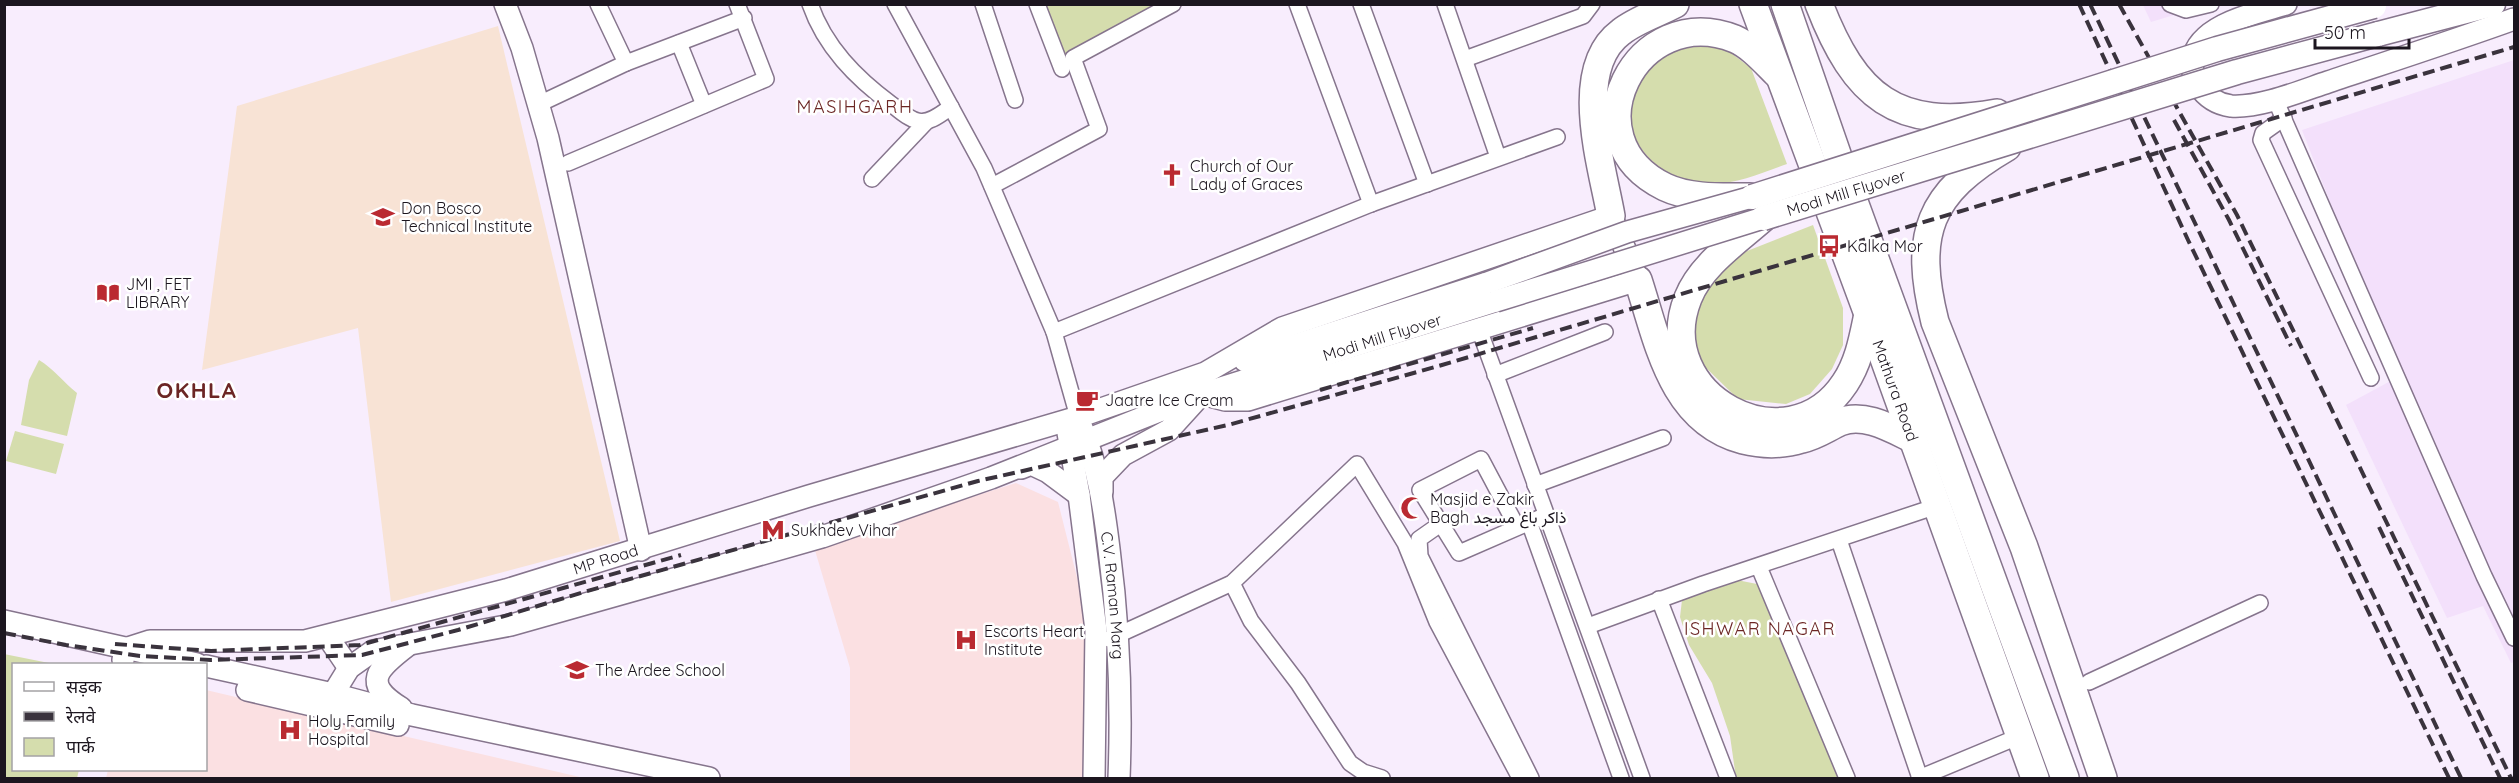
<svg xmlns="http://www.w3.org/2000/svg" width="2519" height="783" viewBox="0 0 2519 783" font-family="Quicksand,Vazirmatn,'Noto Sans Devanagari',sans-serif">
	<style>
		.built { fill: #f3e0fb }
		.education { fill: #f8e3d5 }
		.medical { fill: #fbe0e2 }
		.green { fill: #d5ddad }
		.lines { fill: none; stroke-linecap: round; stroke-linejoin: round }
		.street-casing { stroke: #86758d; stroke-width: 18 }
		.secondary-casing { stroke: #86758d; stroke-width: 24 }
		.primary-casing { stroke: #86758d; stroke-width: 27 }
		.highway-casing { stroke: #86758d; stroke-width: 30 }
		.street { stroke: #fff; stroke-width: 15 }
		.secondary { stroke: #fff; stroke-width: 21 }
		.primary { stroke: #fff; stroke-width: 24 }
		.highway { stroke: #fff; stroke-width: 27 }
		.rail { stroke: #3a333d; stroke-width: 4; stroke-dasharray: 12 6; stroke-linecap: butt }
		.secondary-bridge-casing { stroke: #86758d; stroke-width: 24; stroke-linecap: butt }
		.primary-bridge-casing { stroke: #86758d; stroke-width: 27; stroke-linecap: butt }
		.secondary-bridge { stroke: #fff; stroke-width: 21 }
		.primary-bridge { stroke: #fff; stroke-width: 24 }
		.labels { text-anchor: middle; stroke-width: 5; stroke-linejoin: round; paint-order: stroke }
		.poi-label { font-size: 16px; fill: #1c161f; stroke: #fff; text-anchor: start }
		.street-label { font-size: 16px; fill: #1c161f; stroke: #fff }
		.neighbourhood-label { font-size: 18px; letter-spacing: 1.5px; fill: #6c2625; stroke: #fff }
		.district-label { font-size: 22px; font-weight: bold; letter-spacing: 1.5px; fill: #6c2625; stroke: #fff }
	</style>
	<rect width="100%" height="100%" fill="#f8edfd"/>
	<g class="built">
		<path d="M2143,5H2207L2151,22Z"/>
		<path d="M2514,60V662L2511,663L2483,606L2447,618L2346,405L2398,377L2302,130Z"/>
	</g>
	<path class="education" d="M498,26L620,541L391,602L358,328L202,370L237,106Z"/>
	<g class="medical">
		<path d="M1016,483L1058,502L1090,629L1088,778H850V668L814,547Z"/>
		<path d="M206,690L584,778H106L108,770H206Z"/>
	</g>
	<g class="green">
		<path d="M1046,5H1172L1068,62Z"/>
		<path d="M1706,45L1727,50L1751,68L1787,164C1764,172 1737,184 1712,184C1661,184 1614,139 1633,86C1637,75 1650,63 1658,53Z"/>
		<path d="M1813,225L1843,308V345L1832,369L1810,394L1786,404L1738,399L1702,364L1696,342V318L1708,286L1724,266L1742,253Z"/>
		<path d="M39,360C54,369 63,382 77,393L67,436L21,425L29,380Z"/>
		<path d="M15,431L64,444L56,474L6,461Z"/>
		<path d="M1737,580L1762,585L1815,708L1838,778H1736L1730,736L1712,683L1689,645L1680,617L1682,600Z"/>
		<path d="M4,654L54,664H14V770H79L77,778H5Z"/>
	</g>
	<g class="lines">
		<g class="street-casing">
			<g id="street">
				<path d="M598,4L626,63"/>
				<path d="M810,4C825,47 856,78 891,104C899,110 908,119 918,121C930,124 942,113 951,107"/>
				<path d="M895,4L984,168L1054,332L1078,417"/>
				<path d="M983,4L1015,100"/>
				<path d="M1037,4L1062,69"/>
				<path d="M1297,4L1371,204"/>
				<path d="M1361,4L1427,184"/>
				<path d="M1445,4L1498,157"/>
				<path d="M2170,4L2186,10L2211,4"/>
				<path d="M679,43L704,105"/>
				<path d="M1465,59L1583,16L1592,4"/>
				<path d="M2275,99L2484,576L2514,638"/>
				<path d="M539,104L626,63L744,18"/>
				<path d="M2284,118L2263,133L2261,140L2371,378"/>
				<path d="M568,163L766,79L737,4"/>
				<path d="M872,179L926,122"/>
				<path d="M992,186L1099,129L1073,58L1173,4"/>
				<path d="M1479,329L1642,778"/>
				<path d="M1054,332L1371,204L1557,137"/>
				<path d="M1495,375L1605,332"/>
				<path d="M1535,485L1663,438"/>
				<path d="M1529,522L1621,778"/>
				<path d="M1439,525L1419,539L1420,556L1531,778"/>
				<path d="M1517,527L1481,459L1420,490L1459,553L1546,515"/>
				<path d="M1839,540L1920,778"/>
				<path d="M1759,567L1847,778"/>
				<path d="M1232,583L1251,621L1298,683L1350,763L1363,772L1382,778"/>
				<path d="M1659,599L1728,778"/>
				<path d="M1588,626L1703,584L1937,506"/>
				<path d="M1109,639L1232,583L1357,464L1405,543L1437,622L1520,778"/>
				<path d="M2089,682L2260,603"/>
				<path d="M1919,778L2020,736"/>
			</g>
		</g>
		<g class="secondary-casing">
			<g id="secondary">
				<path d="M505,4L522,48L548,138L641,550"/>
				<path d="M2286,4C2257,13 2199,24 2193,59C2192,67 2192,77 2198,85C2206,97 2216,104 2231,106C2260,108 2301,91 2328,82C2391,61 2453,41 2514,19"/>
				<path d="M1245,361L1487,283"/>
				<path id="s1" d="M1082,428C1098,467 1104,508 1109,549C1119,626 1122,701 1119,778"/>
				<path d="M1068,433L1079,495L1096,630L1094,778"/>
				<path d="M1021,468L1031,464L1048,472L1079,495"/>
				<path d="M1102,492V477L1123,455L1169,430L1199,397"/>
				<path d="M4,621L197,664"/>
				<path d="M328,637L349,668"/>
				<path id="s2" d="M123,660L125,649L150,641H305L506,590L809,496L1078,417L1205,373L1282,328L1611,216L1638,280L1248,400H1225L1202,394"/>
				<path d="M206,666L333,694L412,715L709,778"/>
				<path d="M247,690L398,725"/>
				<path d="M401,708C361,683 377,669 407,646"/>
				<path id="s3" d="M330,709L333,694L349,668L373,651L511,625L822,537L991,478L1202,394L1496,301"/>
			</g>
		</g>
		<g class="primary-casing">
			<path id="primary" d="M2378,34L2493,4"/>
		</g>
		<g class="highway-casing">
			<g id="highway">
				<path id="s4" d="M1753,4L1868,314L2035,778"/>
				<path d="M1785,4L1845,177L2065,778"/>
				<path d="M1819,4C1855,97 1896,131 1997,113"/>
				<path d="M2007,147C1928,193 1913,234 1935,322L2024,547L2103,778"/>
				<path d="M1750,197C1723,197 1690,199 1665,187C1566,139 1636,0 1735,39C1751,46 1764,61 1777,74"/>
				<path d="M1611,216C1602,165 1571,69 1621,32C1636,20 1658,13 1675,4"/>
				<path d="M1763,218C1737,241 1701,265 1688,298C1649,396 1788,470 1845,383C1859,362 1863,338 1868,314"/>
				<path d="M1638,280C1658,341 1671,421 1743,440C1763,445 1783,445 1802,439C1816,436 1827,428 1840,422C1864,412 1892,429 1913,439"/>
			</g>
		</g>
		<use href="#street" class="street"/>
		<use href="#secondary" class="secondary"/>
		<use href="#primary" class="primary"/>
		<use href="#highway" class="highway"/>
		<g class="rail">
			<path d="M2079,4L2188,240L2449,778"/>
			<path d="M2090,4L2461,778"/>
			<path d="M2119,4L2237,215L2511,778"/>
			<path d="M2174,120L2229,220L2291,346"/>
			<path d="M1320,390L1533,328"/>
			<path d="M2379,527L2500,778"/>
			<path d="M4,633L66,645L140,656L211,660L362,655L458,630L584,592L978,481L1228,425L1442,365L2514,47"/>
			<path d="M115,644L211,651L360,645L681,555"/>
		</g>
		<g class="secondary-bridge-casing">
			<g id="secondary-bridge">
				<path d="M1487,283L1627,232L1752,197"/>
				<path d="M1496,301L1763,218"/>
			</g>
		</g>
		<g class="primary-bridge-casing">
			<g id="primary-bridge">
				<path d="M1752,197L2217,49L2374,6"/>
				<path id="s5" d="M1763,218L2237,72L2378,34"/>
			</g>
		</g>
		<use href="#secondary-bridge" class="secondary-bridge"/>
		<use href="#primary-bridge" class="primary-bridge"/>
	</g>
	<defs>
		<g id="church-bare" transform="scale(1.8)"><path d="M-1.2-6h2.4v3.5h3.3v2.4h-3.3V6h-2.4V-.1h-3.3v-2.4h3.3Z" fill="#ba2a31" stroke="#fff" stroke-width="2.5" paint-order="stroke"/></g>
		<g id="university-bare" transform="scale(1.8)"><path d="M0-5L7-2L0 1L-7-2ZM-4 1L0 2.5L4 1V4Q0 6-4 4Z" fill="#ba2a31" stroke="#fff" stroke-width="2.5" paint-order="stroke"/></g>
		<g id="bus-bare" transform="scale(1.8)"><path d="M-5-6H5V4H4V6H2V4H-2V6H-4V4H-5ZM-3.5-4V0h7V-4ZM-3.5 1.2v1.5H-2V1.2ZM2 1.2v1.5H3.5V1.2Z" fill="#ba2a31" stroke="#fff" stroke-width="2.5" paint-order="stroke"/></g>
		<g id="library-bare" transform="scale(1.8)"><path d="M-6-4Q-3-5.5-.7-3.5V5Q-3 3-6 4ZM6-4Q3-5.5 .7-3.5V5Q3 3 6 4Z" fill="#ba2a31" stroke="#fff" stroke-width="2.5" paint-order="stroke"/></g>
		<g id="cafe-bare" transform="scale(1.8)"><path d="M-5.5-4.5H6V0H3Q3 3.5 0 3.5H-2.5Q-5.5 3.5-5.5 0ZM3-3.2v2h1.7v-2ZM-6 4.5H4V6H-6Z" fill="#ba2a31" stroke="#fff" stroke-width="2.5" paint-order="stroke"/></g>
		<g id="mosque-bare" transform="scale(1.8)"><path d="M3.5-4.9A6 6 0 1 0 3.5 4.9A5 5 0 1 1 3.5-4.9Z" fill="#ba2a31" stroke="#fff" stroke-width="2.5" paint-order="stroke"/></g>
		<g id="metro-bare" transform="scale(1.8)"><path d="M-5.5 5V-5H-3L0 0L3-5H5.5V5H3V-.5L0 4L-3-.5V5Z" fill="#ba2a31" stroke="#fff" stroke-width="2.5" paint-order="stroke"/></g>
		<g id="hospital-bare" transform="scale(1.8)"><path d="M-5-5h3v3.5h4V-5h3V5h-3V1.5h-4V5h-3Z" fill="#ba2a31" stroke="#fff" stroke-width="2.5" paint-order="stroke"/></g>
		<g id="school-bare" transform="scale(1.8)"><path d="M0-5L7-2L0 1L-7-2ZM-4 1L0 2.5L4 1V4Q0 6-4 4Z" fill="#ba2a31" stroke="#fff" stroke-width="2.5" paint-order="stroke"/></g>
	</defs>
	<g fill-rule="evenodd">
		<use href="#church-bare" x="1172" y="175"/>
		<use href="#university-bare" x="383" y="217"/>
		<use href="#bus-bare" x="1829" y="246"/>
		<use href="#library-bare" x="108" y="293"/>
		<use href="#cafe-bare" x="1087" y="400"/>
		<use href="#mosque-bare" x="1412" y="508"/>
		<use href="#metro-bare" x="773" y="530"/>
		<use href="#hospital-bare" x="966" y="640"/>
		<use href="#school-bare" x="577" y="670"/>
		<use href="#hospital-bare" x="290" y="730"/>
	</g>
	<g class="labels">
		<g class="poi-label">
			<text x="1190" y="172">Church of Our<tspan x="1190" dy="18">Lady of Graces</tspan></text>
			<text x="401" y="214">Don Bosco<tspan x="401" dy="18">Technical Institute</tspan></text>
			<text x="1847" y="252">Kalka Mor</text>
			<text x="126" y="290">JMI , FET<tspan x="126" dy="18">LIBRARY</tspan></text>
			<text x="1105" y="406">Jaatre Ice Cream</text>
			<text x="1430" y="505">Masjid e Zakir<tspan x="1430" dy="18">Bagh ذاکر باغ مسجد</tspan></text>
			<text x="791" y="536">Sukhdev Vihar</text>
			<text x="984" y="637">Escorts Heart<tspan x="984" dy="18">Institute</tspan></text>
			<text x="595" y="676">The Ardee School</text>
			<text x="308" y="727">Holy Family<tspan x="308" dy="18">Hospital</tspan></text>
		</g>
		<g class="street-label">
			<text dy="6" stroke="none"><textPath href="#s5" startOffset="87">Modi Mill Flyover</textPath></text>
			<text dy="6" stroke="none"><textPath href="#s3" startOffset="1134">Modi Mill Flyover</textPath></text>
			<text dy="6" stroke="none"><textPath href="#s4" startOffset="412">Mathura Road</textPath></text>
			<text dy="6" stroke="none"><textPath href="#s2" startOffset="504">MP Road</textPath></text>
			<text dy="6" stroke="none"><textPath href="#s1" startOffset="171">C.V. Raman Marg</textPath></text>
		</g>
		<g class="neighbourhood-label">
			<text x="855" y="113">MASIHGARH</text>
			<text x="1760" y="635">ISHWAR NAGAR</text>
		</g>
		<g class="district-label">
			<text x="197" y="398">OKHLA</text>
		</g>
	</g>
	<rect width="2519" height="783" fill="none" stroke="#1c161f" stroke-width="12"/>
	<rect x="12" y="663" width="195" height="108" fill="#ffffff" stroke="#a4a2a5" stroke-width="1.5"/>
	<rect x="24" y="682" width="30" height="9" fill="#ffffff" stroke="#a4a2a5" stroke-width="1.5"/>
	<text x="66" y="693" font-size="18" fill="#1c161f">सड़क</text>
	<rect x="24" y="712" width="30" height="9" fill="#3a333d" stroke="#a4a2a5" stroke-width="1.5"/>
	<text x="66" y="723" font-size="18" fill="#1c161f">रेलवे</text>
	<rect x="24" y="738" width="30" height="18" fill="#d5ddad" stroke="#a4a2a5" stroke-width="1.5"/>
	<text x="66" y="753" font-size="18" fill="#1c161f">पार्क</text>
	<path d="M2315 39v9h94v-9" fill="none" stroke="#1c161f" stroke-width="3"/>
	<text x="2324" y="39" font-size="18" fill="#1c161f" stroke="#ffffff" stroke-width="4.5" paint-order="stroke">50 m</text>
</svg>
